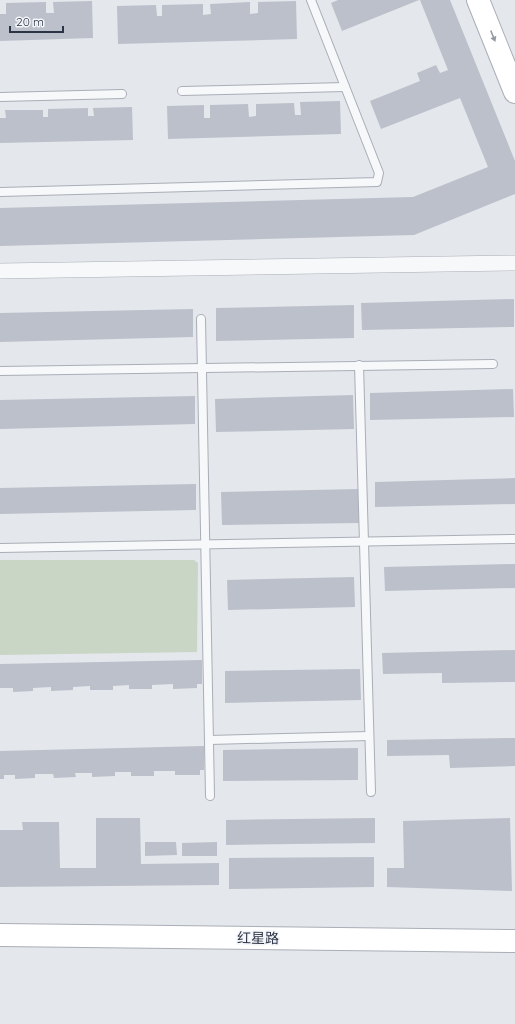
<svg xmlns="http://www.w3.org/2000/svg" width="515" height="1024" viewBox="0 0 515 1024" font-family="Quicksand,'Noto Sans SC',sans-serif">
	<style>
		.green { fill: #c9d6c5 }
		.building { fill: #bbc0ca }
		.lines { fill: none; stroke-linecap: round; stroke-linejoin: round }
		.lane-casing { stroke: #a9aeb7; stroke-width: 10 }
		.street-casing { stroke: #a9aeb7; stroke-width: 16 }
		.secondary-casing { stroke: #a9aeb7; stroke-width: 24 }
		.lane { stroke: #f7f8fa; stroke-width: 8 }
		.street { stroke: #f7f8fa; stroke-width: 15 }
		.secondary { stroke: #fff; stroke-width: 22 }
		.oneway { fill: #959aa2 }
		.labels { text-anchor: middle; stroke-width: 3.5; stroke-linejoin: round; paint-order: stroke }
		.street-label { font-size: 14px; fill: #2b3445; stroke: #f4f6f9 }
	</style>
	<rect width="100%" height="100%" fill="#e4e7ec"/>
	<path class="green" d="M0,560H194L198,563L197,652L0,655Z"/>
	<g class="building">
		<path d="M338,0H419L342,31L331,3Z"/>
		<path d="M420,0H450L515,161V194L414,235L0,246V208L413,197L488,167L460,98L381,129L370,101L420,81L417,73L436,65L440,73L448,70Z"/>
		<path d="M92,1L93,38L0,41V14H6V3L46,2V13H54L53,2Z"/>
		<path d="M296,1L297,39L118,44L117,6L156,5L157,16H162V5L203,4V15L211,14L210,4L250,2V14L258,13V2Z"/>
		<path d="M340,101L341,134L168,139L167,106L204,105V118H210V105L248,104L249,117L256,116V104L294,103L295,115H301L300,102Z"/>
		<path d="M132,107L133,140L0,143V118H6L5,110H43V117H48V109L88,108V116H94L93,108Z"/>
		<path d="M514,299V327L362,330L361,303Z"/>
		<path d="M354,305V338L216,341V308Z"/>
		<path d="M193,309V337L0,342V313Z"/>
		<path d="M513,389L514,417L370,420V393Z"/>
		<path d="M353,395L354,429L216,432L215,399Z"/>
		<path d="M195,396V424L0,429V400Z"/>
		<path d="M515,478V504L375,507V482Z"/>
		<path d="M196,484V510L0,514V488Z"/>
		<path d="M358,489L359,523L222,525L221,492Z"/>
		<path d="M515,564V588L385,591L384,567Z"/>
		<path d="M354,577L355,607L228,610L227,580Z"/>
		<path d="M515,650V682L442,683V673L383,674L382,653Z"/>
		<path d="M202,660V684H197V688L173,689V684L152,685V689H129V685L113,686V690H90V686L73,687V690L51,691V687L33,688V691L13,692V688H0V664Z"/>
		<path d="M360,669L361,700L225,703V671Z"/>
		<path d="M515,738V766L450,768L449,755L387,756V740Z"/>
		<path d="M204,746V770H200V775H175V771H154V776H131V772H115V776L92,777V773H75L76,777L54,778L53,774H35V778L15,779V775H4V779H0V751Z"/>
		<path d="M358,748V780L223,781V750Z"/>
		<path d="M96,818H140L141,864L219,863V885L0,887V830H23L22,822H59L60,868H96Z"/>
		<path d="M375,818V843L226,845V820Z"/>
		<path d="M510,818L512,891L387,887V868H404L403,821Z"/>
		<path d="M145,842H176L177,855L145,856Z"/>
		<path d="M217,842V856H182V843Z"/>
		<path d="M374,857V887L229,889V858Z"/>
	</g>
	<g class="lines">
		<g class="lane-casing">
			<g id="lane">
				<path d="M182,91L345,87"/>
				<path d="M0,97L122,94"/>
				<path d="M0,192L377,182L379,173L311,0"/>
				<path d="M201,319L210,796"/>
				<path d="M359,365L371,792"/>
				<path d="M0,371L493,364"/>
				<path d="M0,548L515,539"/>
				<path d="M209,740L369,736"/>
			</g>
		</g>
		<g class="street-casing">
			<path id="street" d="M0,271L515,263"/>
		</g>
		<g class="secondary-casing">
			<g id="secondary">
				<path d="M478,0L515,92"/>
				<path d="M0,935L515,941"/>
			</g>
		</g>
		<use href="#lane" class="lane"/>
		<use href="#street" class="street"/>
		<use href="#secondary" class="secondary"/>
	</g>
	<defs><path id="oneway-solid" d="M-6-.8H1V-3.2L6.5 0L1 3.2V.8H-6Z"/></defs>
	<use class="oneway" href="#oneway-solid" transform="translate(493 36) rotate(68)"/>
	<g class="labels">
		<g class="street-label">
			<text transform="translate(258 938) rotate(1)" y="5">红星路</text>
		</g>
	</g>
	<path d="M10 26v6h53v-6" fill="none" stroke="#2b3445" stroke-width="2"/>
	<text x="16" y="26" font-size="12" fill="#2b3445" stroke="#f4f6f9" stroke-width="3" paint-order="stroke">20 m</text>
</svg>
